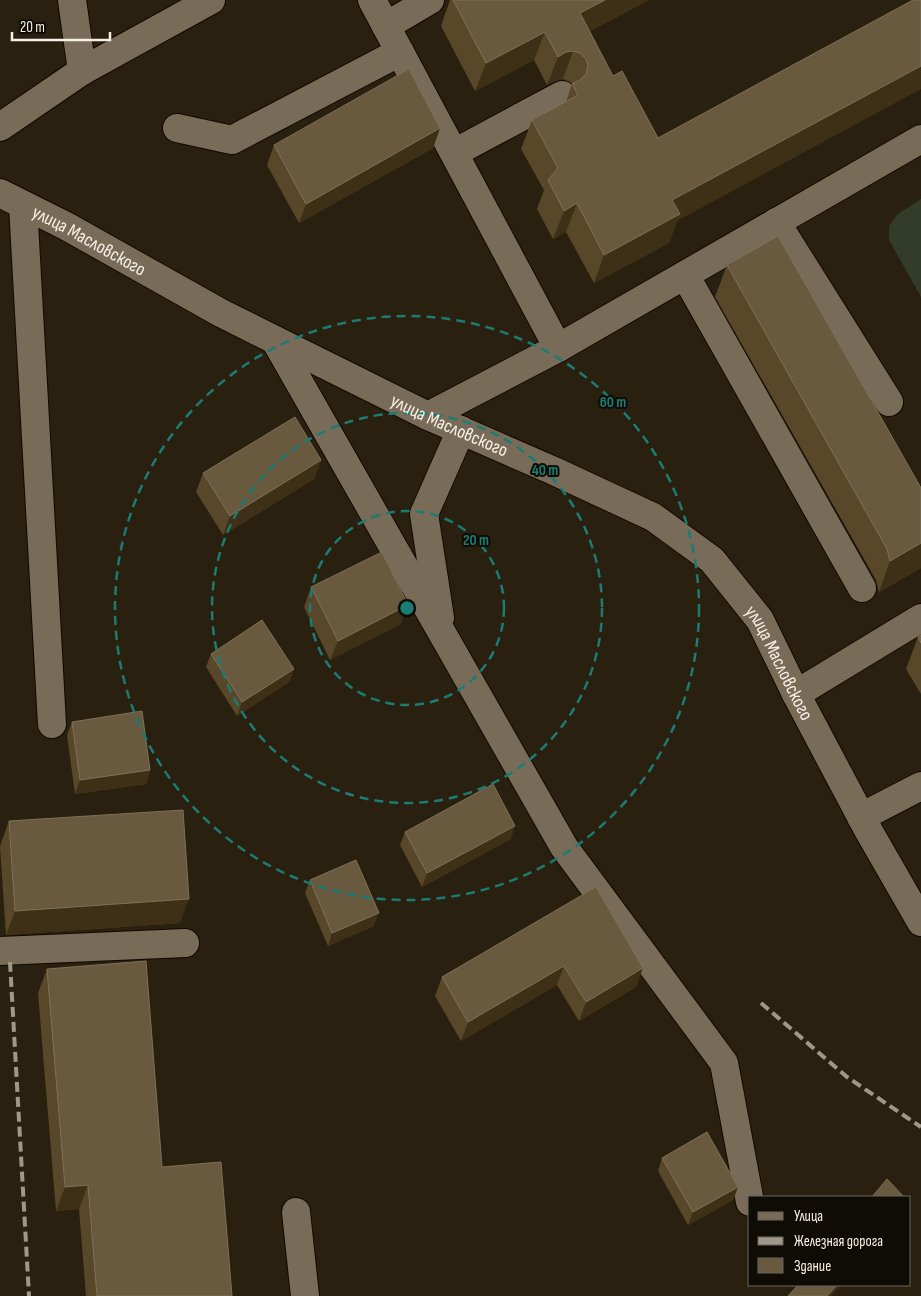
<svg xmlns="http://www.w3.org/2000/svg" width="921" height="1296" viewBox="0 0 921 1296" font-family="'Sofia Sans Condensed',sans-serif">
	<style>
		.green { fill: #333c28 }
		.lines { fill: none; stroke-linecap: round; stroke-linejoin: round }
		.minor-casing { stroke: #120900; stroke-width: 30 }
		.minor { stroke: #786c59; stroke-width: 28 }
		.rail { stroke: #9f978a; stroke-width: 4; stroke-dasharray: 10 5; stroke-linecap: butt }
		.wall { fill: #584729 }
		.shaded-wall { fill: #3e3016 }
		.building { fill: #69593e; stroke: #7f7158 }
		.ring { fill: none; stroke: #1b7c74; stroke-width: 2.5; stroke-dasharray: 9 6 }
		.labels { text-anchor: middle; stroke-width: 4; stroke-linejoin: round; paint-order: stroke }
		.street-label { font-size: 19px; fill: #f7f0e6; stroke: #0f0b05 }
		.centre { fill: #1b7c74; stroke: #0f0b05; stroke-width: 2.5 }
		.ring-label { font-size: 15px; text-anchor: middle; font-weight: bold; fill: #1b7c74; stroke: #0f0b05; stroke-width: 4; stroke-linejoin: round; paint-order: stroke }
	</style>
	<rect width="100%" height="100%" fill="#2a200f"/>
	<path class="green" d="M921,199V297L889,240V226L898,214Z"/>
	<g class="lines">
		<g class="minor-casing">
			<g id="minor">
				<path d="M72,0L82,71"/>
				<path d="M372,0L558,348L921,139"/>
				<path d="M386,26L430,0"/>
				<path d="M0,127L82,71L211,0"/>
				<path d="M177,128L232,140L400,52"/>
				<path d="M454,153L562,95"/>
				<path id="s1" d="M0,193L66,226L221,313L275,340L428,416L554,471L653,517L712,560L760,620L796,694L867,828L921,922"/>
				<path d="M23,205L52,724"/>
				<path d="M776,222L889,402"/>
				<path d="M685,275L862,588"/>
				<path d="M275,340L564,847L724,1063L750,1202"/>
				<path d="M428,416L558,348"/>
				<path d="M440,618L424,514L461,430"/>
				<path d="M796,694L921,618"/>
				<path d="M861,817L921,786"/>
				<path d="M0,951L185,943"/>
				<path d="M296,1212L305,1296"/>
			</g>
		</g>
		<use href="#minor" class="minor"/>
		<g class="rail">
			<path d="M10,962L29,1296"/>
			<path d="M761,1003L847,1077L921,1127"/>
		</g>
	</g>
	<g class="wall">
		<path d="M450,0H649L590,31L677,221L669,243L594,283L566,232L553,239L537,209L544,190L521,149L532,120L566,102L572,84L570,82L563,79L555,81L547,85L534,60L475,91L441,26Z"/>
		<path d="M440,128L433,148L299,223L267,165L274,145Z"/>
		<path d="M727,265L921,488V568L879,592L876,580L715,297Z"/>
		<path d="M321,460L314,479L223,535L196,492L203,473Z"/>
		<path d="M311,587L401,624L330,660L304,607Z"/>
		<path d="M921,635V694L906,669L918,637Z"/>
		<path d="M211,654L294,669L289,682L237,716L206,667Z"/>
		<path d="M72,722L150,770L146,784L75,794L67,735Z"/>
		<path d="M9,821L180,923L6,935L0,846Z"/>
		<path d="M405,832L511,839L422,887L400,845Z"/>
		<path d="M310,880L374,926L328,946L305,893Z"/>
		<path d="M596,887L636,987L579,1021L557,985L461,1041L435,996L442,977Z"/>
		<path d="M47,969L162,1167L232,1296H86L79,1209L56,1211L38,993Z"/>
		<path d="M662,1158L738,1187L733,1200L688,1225L658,1171Z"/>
	</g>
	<g class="shaded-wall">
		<path d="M605,0H649L570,42L580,13Z"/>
		<path d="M545,32L534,60L475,91L486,63Z"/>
		<path d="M573,51L563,79L555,81L547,85L558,57L566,52Z"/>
		<path d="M921,66V89L677,221L669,243L594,283L604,255L672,200Z"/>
		<path d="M440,128L433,148L299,223L306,204Z"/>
		<path d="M577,203L566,232L553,239L564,211Z"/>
		<path d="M321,460L314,479L223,535L230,516Z"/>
		<path d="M921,543V568L879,592L890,561Z"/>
		<path d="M408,605L401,624L330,660L338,641Z"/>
		<path d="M294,669L289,682L237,716L242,702Z"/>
		<path d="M150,770L146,784L75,794L80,780Z"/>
		<path d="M515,826L511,839L422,887L427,873Z"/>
		<path d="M189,899L180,923L6,935L15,911Z"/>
		<path d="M379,913L374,926L328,946L332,933Z"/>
		<path d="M564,966L557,985L461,1041L468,1022Z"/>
		<path d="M643,968L636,987L579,1021L586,1002Z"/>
		<path d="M88,1185L79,1209L56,1211L65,1187Z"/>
		<path d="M738,1187L733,1200L688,1225L693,1212Z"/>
		<path d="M837,1285H841L831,1296H827Z"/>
	</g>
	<g class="building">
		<path d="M453,0H605L580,13L613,76L622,71L658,138L913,0H921V66L672,200L680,214L604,255L577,203L564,211L548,180L558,168L532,120L578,95L572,84L580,80L586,74L588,66L586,59L580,53L573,51L566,52L558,57L545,32L486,63Z"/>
		<path d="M409,69L440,128L306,204L274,145Z"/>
		<path d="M778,236L921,488V543L890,561L887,549L727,265Z"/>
		<path d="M295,417L321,460L230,516L203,473Z"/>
		<path d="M382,552L408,605L338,641L311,587Z"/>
		<path d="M262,620L294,669L242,702L211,654Z"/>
		<path d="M921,635V643L918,637Z"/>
		<path d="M142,711L150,770L80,780L72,722Z"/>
		<path d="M493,784L515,826L427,873L405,832Z"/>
		<path d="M183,810L189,899L15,911L9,821Z"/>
		<path d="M356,860L379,913L332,933L310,880Z"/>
		<path d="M596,887L643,968L586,1002L564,966L468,1022L442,977Z"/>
		<path d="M146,961L162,1167L221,1162L232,1296H97L88,1185L65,1187L47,969Z"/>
		<path d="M707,1132L738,1187L693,1212L662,1158Z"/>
		<path d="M887,1179L904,1197H872Z"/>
		<path d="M798,1285H837L827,1296H788Z"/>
	</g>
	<g class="ring">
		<circle cx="407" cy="608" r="97"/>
		<circle cx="407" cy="608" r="195"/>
		<circle cx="407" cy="608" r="292"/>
	</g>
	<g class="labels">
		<g class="street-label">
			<text dy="7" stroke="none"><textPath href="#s1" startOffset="101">улица Масловского</textPath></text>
			<text dy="7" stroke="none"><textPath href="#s1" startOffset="506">улица Масловского</textPath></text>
			<text dy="7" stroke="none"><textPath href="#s1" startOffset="926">улица Масловского</textPath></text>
		</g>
	</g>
	<circle cx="407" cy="608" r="8" class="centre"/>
	<g class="ring-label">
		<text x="613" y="407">60 m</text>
		<text x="545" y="475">40 m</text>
		<text x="476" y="545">20 m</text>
	</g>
	<rect x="748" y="1196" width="162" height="90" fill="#0f0b05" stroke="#6c675f"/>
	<rect x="758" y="1212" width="25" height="8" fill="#786c59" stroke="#6c675f"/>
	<text x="794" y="1221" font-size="15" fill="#f7f0e6">Улица</text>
	<rect x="758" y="1237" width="25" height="8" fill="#9f978a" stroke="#6c675f"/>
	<text x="794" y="1246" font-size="15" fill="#f7f0e6">Железная дорога</text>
	<rect x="758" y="1258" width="25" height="15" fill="#69593e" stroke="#6c675f"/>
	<text x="794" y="1271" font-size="15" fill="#f7f0e6">Здание</text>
	<path d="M12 32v8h98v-8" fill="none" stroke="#f7f0e6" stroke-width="2.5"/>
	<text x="20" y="32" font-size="15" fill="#f7f0e6" stroke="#0f0b05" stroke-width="4" paint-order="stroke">20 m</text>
</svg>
